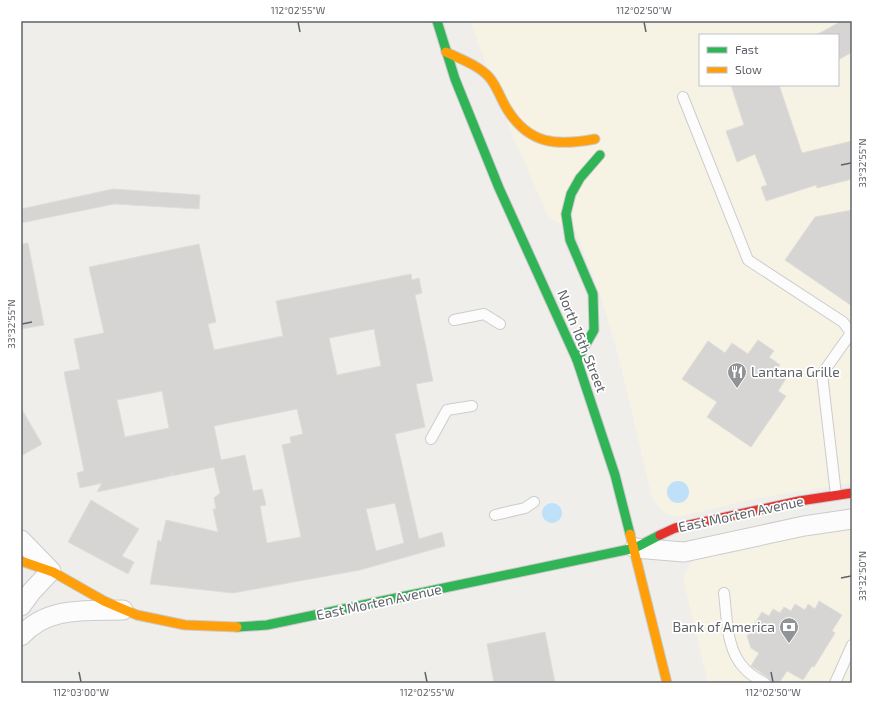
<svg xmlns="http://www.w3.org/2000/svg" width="873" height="704" viewBox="0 0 873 704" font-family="'Exo 2',sans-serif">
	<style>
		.commercial { fill: #f7f3e4; fill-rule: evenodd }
		.water { fill: #bfe0f9 }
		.building { fill: #d6d5d3; stroke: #deddd9; fill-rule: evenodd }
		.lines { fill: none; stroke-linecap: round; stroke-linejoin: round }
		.lane-casing { stroke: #cbcccc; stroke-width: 12 }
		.street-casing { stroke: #cbcccc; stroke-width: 21 }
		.fast-casing { stroke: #cacacb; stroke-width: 11 }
		.slow-casing { stroke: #cacacb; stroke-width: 11 }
		.jam-casing { stroke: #cacacb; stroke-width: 11 }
		.lane { stroke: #fdfcfc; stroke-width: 10 }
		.street { stroke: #fdfcfc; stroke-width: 19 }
		.fast { stroke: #30b455; stroke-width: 9 }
		.slow { stroke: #ff9f0a; stroke-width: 9 }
		.jam { stroke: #e5322d; stroke-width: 9 }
		.ticks { fill: none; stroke: #5f6368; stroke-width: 1.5 }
		.labels { text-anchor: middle; stroke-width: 3.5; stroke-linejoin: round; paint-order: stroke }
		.street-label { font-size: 14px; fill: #5f6368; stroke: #fff }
		.poi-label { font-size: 14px; fill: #5f6368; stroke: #fff; text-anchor: start }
		.neatline { fill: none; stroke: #5f6368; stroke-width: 1.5 }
		.ticks-label { font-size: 10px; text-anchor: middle; fill: #5f6368 }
	</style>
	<rect width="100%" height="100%" fill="#efeeea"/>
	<g class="commercial">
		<path d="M470,21H852V483L757,498L682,516L668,515L660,508L652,497L619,358L602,300L576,231L549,218L512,134ZM700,35H838V85H700Z"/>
		<path d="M852,526V683H708L684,582L685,573L690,565L698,557Z"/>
	</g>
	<g class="water">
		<circle cx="678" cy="492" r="11"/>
		<circle cx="552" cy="513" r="10"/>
	</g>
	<g class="building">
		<path d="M842,21H852V52L838,60V35H816Z"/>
		<path d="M731,85H779L802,153L852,141V179L817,188L816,185L766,201L761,187L767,185L755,154L737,162L726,131L744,125Z"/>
		<path d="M113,189L200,195L199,209L114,204L21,223V209Z"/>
		<path d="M852,210V306L785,260L815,217Z"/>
		<path d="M28,243L44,325L21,329V244Z"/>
		<path d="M199,244L216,322L208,324L214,350L283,336L276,301L411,274L412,280L419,278L422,293L415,295L433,381L416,384L425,427L395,434L419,539L442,532L445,546L360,570L233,593L150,584L158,540L161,542L166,520L218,532L213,509H216L214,498L220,493L214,467L172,476L173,472L171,476L97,492L102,483L80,488L77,473L84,471L64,372L80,369L74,339L104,333L89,267ZM374,329L381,366L337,375L329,338ZM162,391L169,428L125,437L117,400ZM297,409L303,434L290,437L291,443L282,445L301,537L267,543L260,506L266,505L262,489L253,491L245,455L221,460L214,426ZM395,503L404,543L376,551L366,509Z"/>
		<path d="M758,340L774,351L769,357L780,365L776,370L787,377L778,391L786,396L751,447L707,417L717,402L682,379L708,341L725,353L732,343L748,354Z"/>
		<path d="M21,408L42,444L21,456Z"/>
		<path d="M91,500L139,529L122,556L134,562L128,574L68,542Z"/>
		<path d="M819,601L842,615L832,631L835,633L814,667L812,666L803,680L787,671L779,683H771L769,678L751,666L759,653L751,648L747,636L762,612L769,616L773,609L780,613L784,607L791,611L795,604L805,610L808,604L815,609Z"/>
		<path d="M545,632L555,683H494L487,644Z"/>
	</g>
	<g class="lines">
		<g class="lane-casing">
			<g id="lane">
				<path d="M683,97L748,260L843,322L852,334"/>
				<path d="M454,320L484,314L500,324"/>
				<path d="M431,439L447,410L472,406"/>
				<path d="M836,495L822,374L851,333"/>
				<path d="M495,515L525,508L534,502"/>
				<path d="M724,593C727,617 726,651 745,669C750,675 758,679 765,683"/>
				<path d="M835,683L852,645"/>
			</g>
		</g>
		<g class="street-casing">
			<g id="street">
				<path d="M21,540L51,571L32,591L21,606"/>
				<path d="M635,548L684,552L804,526L852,519"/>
				<path d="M21,636C48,606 86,611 123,610"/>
			</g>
		</g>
		<g class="fast-casing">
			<g id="fast">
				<path d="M437,21L455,79L499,188L577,360L615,475L630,534"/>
				<path d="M577,360L594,330L593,294L570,240L566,214L571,194L580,178L600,155"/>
				<path d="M237,627L267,625L635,548L660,535"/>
			</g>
		</g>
		<g class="slow-casing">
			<g id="slow">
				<path d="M446,52C460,59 478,65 489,77C497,86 500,98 507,109C529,145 557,146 595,139"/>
				<path d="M630,534L667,683"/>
				<path d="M21,561L53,572L104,601L137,615L185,625L237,627"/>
			</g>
		</g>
		<g class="jam-casing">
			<path id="jam" d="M660,535L675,528L799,501L852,493"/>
		</g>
		<use href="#lane" class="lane"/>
		<use href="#street" class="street"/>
		<use href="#fast" class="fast"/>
		<use href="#slow" class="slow"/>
		<use href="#jam" class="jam"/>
	</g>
	<path class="ticks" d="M298,22L300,32M644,22L646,32M841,165L851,163M22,324L32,322M841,578L851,576M79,672L81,682M425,672L427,682M771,672L773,682"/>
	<defs>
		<g id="restaurant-pin" transform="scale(1)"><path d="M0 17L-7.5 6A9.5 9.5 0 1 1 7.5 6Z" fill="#919496" stroke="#fff"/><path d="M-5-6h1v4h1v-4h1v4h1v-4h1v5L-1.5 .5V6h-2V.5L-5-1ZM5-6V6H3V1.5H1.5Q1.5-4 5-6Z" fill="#fff"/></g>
		<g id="bank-pin" transform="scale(1)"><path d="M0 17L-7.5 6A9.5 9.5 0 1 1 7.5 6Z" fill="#919496" stroke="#fff"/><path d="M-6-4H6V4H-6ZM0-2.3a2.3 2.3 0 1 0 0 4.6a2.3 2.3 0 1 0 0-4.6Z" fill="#fff"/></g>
	</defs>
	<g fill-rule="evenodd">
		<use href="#restaurant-pin" x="737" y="372"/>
		<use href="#bank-pin" x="789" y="627"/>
	</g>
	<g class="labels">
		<g class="street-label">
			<text transform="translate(582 341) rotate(68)" y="5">North 16th Street</text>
			<text transform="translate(741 514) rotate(-12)" y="5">East Morten Avenue</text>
			<text transform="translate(379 602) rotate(-12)" y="5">East Morten Avenue</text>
		</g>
		<g class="poi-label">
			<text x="751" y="377">Lantana Grille</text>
			<text x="775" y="632" text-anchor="end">Bank of America</text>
		</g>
	</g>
	<rect width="873" height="704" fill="none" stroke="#ffffff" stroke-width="44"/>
	<rect x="699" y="34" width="140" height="52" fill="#ffffff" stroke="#bfc1c3"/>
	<rect x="707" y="47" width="20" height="6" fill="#30b455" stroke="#bfc1c3"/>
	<text x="735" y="54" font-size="12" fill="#5f6368">Fast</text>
	<rect x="707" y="67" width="20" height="6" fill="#ff9f0a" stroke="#bfc1c3"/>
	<text x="735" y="74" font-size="12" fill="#5f6368">Slow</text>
	<rect x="22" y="22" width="829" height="660" class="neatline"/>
	<g class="ticks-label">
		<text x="298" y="14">112°02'55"W</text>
		<text x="644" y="14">112°02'50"W</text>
		<text transform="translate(862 163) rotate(-90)" y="4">33°32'55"N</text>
		<text transform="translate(11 324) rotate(-90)" y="4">33°32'55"N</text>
		<text transform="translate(862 576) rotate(-90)" y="4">33°32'50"N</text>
		<text x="81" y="696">112°03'00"W</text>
		<text x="427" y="696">112°02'55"W</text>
		<text x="773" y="696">112°02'50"W</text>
	</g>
</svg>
